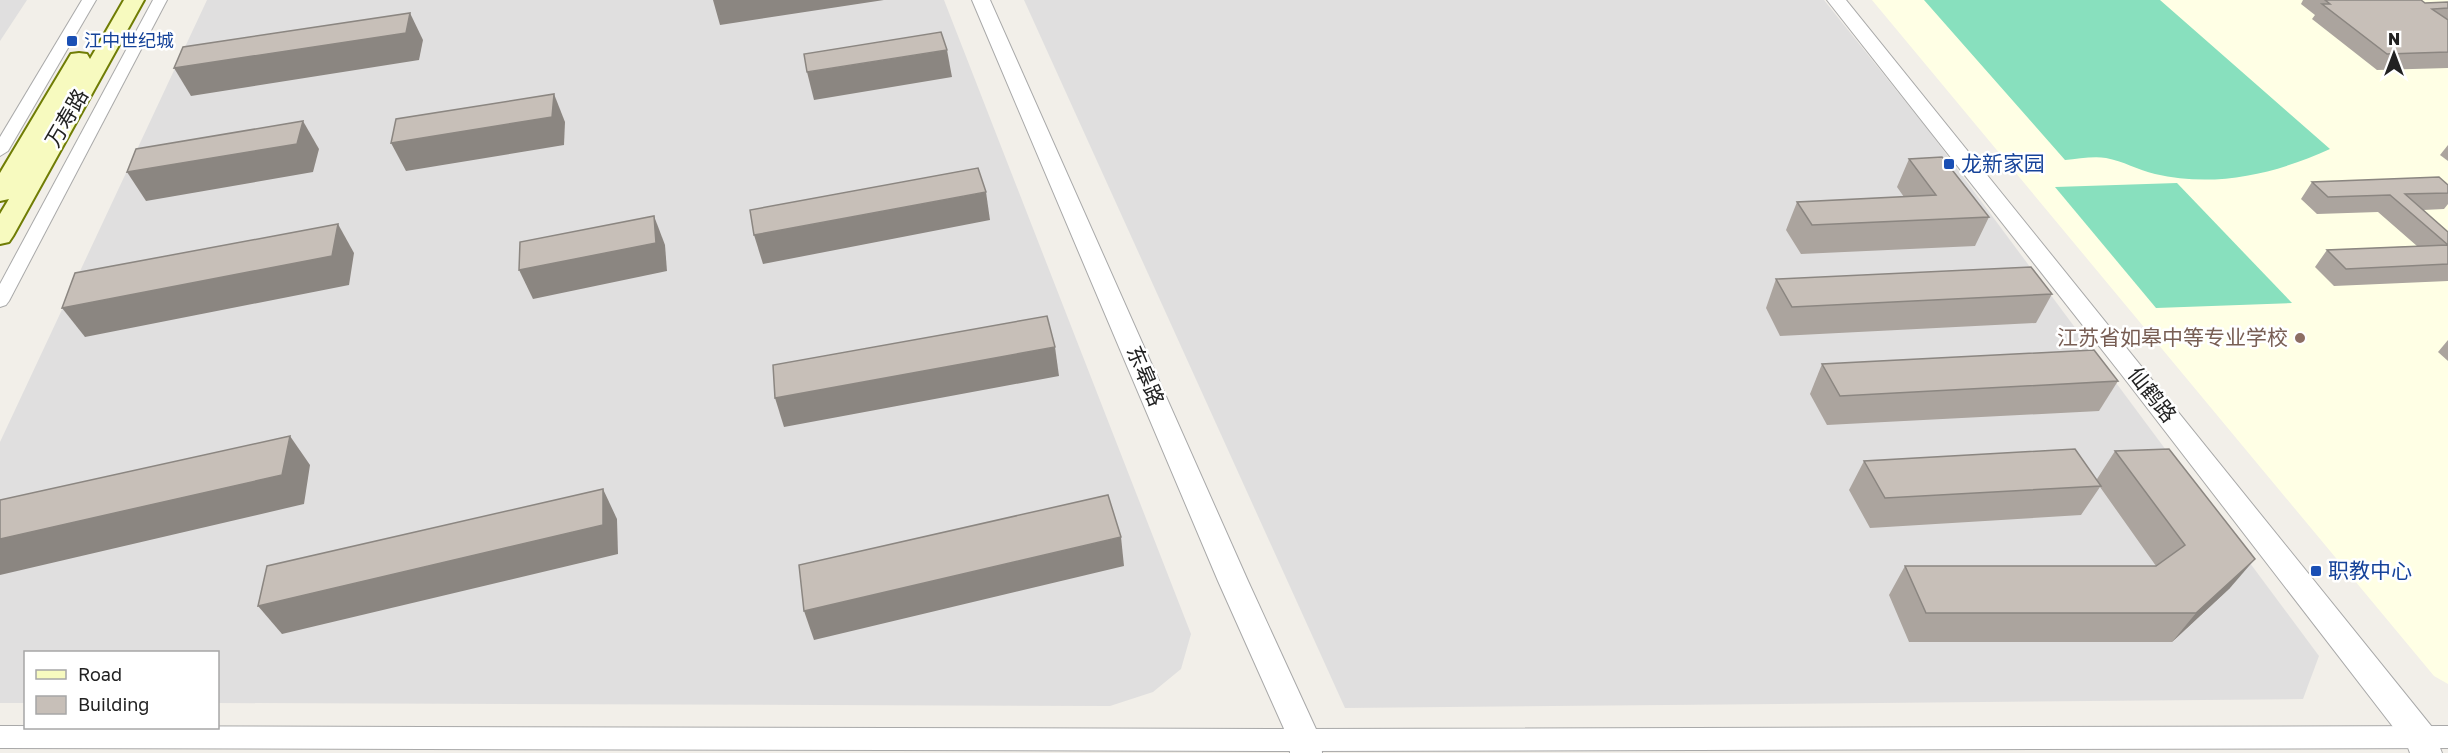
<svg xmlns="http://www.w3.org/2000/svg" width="2448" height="753" viewBox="0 0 2448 753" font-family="'Golos Text','Noto Sans SC',sans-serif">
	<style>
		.residential { fill: #e0dfdf }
		.education { fill: #ffffe5 }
		.pitch { fill: #88e0be }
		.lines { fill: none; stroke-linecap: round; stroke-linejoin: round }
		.minor-casing { stroke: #a9a9a9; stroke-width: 2 }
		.tertiary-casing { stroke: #a9a9a9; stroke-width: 2 }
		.secondary-casing { stroke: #707d05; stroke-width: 4 }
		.minor { fill: #fff; fill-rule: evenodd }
		.tertiary { fill: #fff; fill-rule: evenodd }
		.secondary { fill: #f7fabf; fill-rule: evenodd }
		.wall { fill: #aba49e }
		.shaded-wall { fill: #8b8681 }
		.building { fill: #c7bfb8; stroke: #8b8681; stroke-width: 1.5 }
		.transit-dot { fill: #1a4fb4; stroke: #fff; stroke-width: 2 }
		.education-dot { fill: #8d6e63; stroke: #fff; stroke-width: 2 }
		.labels { text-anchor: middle; stroke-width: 5; stroke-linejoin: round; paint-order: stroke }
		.far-transit-label { font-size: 18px; fill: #164399; stroke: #fff; text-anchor: start }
		.street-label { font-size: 21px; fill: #222; stroke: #fff }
		.transit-label { font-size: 21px; fill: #164399; stroke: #fff; text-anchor: start }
		.education-label { font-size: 21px; fill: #785e54; stroke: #fff; text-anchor: end }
	</style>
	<rect width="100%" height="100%" fill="#f2efe9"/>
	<g class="residential">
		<path d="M0,0H27L0,41Z"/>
		<path d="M207,0H944L1191,634L1181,669L1153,692L1110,706L218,703V652H26L25,703H0V442Z"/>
		<path d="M1024,0H1824L1929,131L2319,656L2303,699L1345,708Z"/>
	</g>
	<path class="education" d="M1872,0H2448V684L2434,676Z"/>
	<g class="pitch">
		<path d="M1924,0H2160L2330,149C2275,174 2216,188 2155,174C2138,170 2123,161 2106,158C2093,156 2078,159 2065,160Z"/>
		<path d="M2177,183L2292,303L2156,308L2055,187Z"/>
	</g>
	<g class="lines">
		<g class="minor-casing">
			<g id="minor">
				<path d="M82,0H96L8,151L0,156V137Z"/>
				<path d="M153,0H167L9,301L6,305L0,307V284Z"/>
				<path d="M0,726L1305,729L2448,726V748L1305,751L0,748Z"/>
			</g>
		</g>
		<g class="tertiary-casing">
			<g id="tertiary">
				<path d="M972,0H990L1248,581L1321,740L1322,753H1290L1289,740L1218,581Z"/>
				<path d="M1827,0H1846L2432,727L2442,753H2410L2407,745L2121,374Z"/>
			</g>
		</g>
		<g class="secondary-casing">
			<path id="secondary" d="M124,0H144L13,236L9,242L0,244V214L9,199L0,201V173L71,54L79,53L87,54L90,59Z"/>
		</g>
		<use href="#minor" class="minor"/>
		<use href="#tertiary" class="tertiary"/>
		<use href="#secondary" class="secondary"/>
	</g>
	<g class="wall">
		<path d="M2303,0H2421L2425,3L2448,2V68L2377,70L2312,19L2315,15L2301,4Z"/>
		<path d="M2448,145V161L2440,155Z"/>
		<path d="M1909,159L1989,217L1975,246L1801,254L1786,230L1797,202L1904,197L1897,187Z"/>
		<path d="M2312,182L2448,185V204L2444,209L2423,210L2448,232V281L2334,286L2315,267L2327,250L2417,246L2378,212L2317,214L2301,199Z"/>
		<path d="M1776,279L2052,294L2036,323L1780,336L1766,308Z"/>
		<path d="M2448,340V361L2438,352Z"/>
		<path d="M1822,364L2118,381L2099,411L1827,425L1810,394Z"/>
		<path d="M2115,451L2230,588L2172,642H1909L1889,595L1905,566H2156L2100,487L2081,515L1870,528L1849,490L1864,461L2097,479Z"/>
	</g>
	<g class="shaded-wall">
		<path d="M713,0H884L720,25Z"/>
		<path d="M410,13L423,40L419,60L191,96L174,68Z"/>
		<path d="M947,50L952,77L814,100L807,72Z"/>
		<path d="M554,94L565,122L564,145L406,171L391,143Z"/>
		<path d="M303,121L319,149L313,172L146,201L127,172Z"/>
		<path d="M986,192L990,220L763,264L754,235Z"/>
		<path d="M654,216L665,245L667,271L533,299L519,270Z"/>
		<path d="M338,224L354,253L349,285L85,337L62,308Z"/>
		<path d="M1055,347L1059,376L784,427L775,398Z"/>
		<path d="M290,436L310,465L304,504L0,575V539Z"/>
		<path d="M603,489L617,519L618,554L282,634L258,606Z"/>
		<path d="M1121,537L1124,566L814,640L804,611Z"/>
		<path d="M2255,559L2230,588L2172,642L2196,613Z"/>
	</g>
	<g class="building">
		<path d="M2325,0H2421L2425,3L2448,2V8L2432,9L2448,20V52L2387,54L2322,4H2330Z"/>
		<path d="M410,13L406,33L174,68L183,47Z"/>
		<path d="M941,32L947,50L807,72L804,54Z"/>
		<path d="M554,94L552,117L391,143L396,119Z"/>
		<path d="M303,121L297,144L127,172L136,149Z"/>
		<path d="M1942,157L1989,217L1812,225L1797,202L1936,195L1909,159Z"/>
		<path d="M978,168L986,192L754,235L750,210Z"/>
		<path d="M2439,177L2448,185V193L2405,194L2448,232V264L2346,269L2327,250L2448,245L2390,195L2328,197L2312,182Z"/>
		<path d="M654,216L656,243L519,270L520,242Z"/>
		<path d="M338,224L332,256L62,308L75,273Z"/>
		<path d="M2031,267L2052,294L1792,307L1776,279Z"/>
		<path d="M1047,316L1055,347L775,398L773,365Z"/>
		<path d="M2094,350L2118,381L1840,396L1822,364Z"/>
		<path d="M290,436L282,475L0,539V500Z"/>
		<path d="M2075,449L2101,486L1885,498L1864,461Z"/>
		<path d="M2169,449L2255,559L2196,613H1926L1905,566H2156L2185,545L2115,451Z"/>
		<path d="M603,489V525L258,606L267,566Z"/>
		<path d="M1108,495L1121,537L804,611L799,565Z"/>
	</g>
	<g class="transit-dot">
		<rect x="66" y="35" width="12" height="12" rx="3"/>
		<rect x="1943" y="158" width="12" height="12" rx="3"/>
		<rect x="2310" y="565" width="12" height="12" rx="3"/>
	</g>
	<circle class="education-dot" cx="2300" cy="338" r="6"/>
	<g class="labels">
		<g class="far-transit-label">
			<text x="84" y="47">江中世纪城</text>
		</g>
		<g class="street-label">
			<text transform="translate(67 118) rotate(-60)" y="7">万寿路</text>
			<text transform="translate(1145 376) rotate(67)" y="7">东皋路</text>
			<text transform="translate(2152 395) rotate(52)" y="7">仙鹤路</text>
		</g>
		<g class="transit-label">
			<text x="1961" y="171">龙新家园</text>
			<text x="2328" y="578">职教中心</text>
		</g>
		<g class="education-label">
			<text x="2288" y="345">江苏省如皋中等专业学校</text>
		</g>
	</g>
	<rect x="24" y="651" width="195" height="78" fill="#ffffff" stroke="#a7a7a7" stroke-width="1.5"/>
	<rect x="36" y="670" width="30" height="9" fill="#f7fabf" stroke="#a7a7a7" stroke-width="1.5"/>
	<text x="78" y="681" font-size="18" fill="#222222">Road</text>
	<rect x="36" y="696" width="30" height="18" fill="#c7bfb8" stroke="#a7a7a7" stroke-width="1.5"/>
	<text x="78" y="711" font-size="18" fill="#222222">Building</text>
	<g transform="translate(2394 54)" stroke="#ffffff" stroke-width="4.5" paint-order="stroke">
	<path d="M0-4.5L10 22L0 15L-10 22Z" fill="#222222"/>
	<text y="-9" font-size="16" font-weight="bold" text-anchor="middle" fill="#222222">N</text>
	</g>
</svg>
